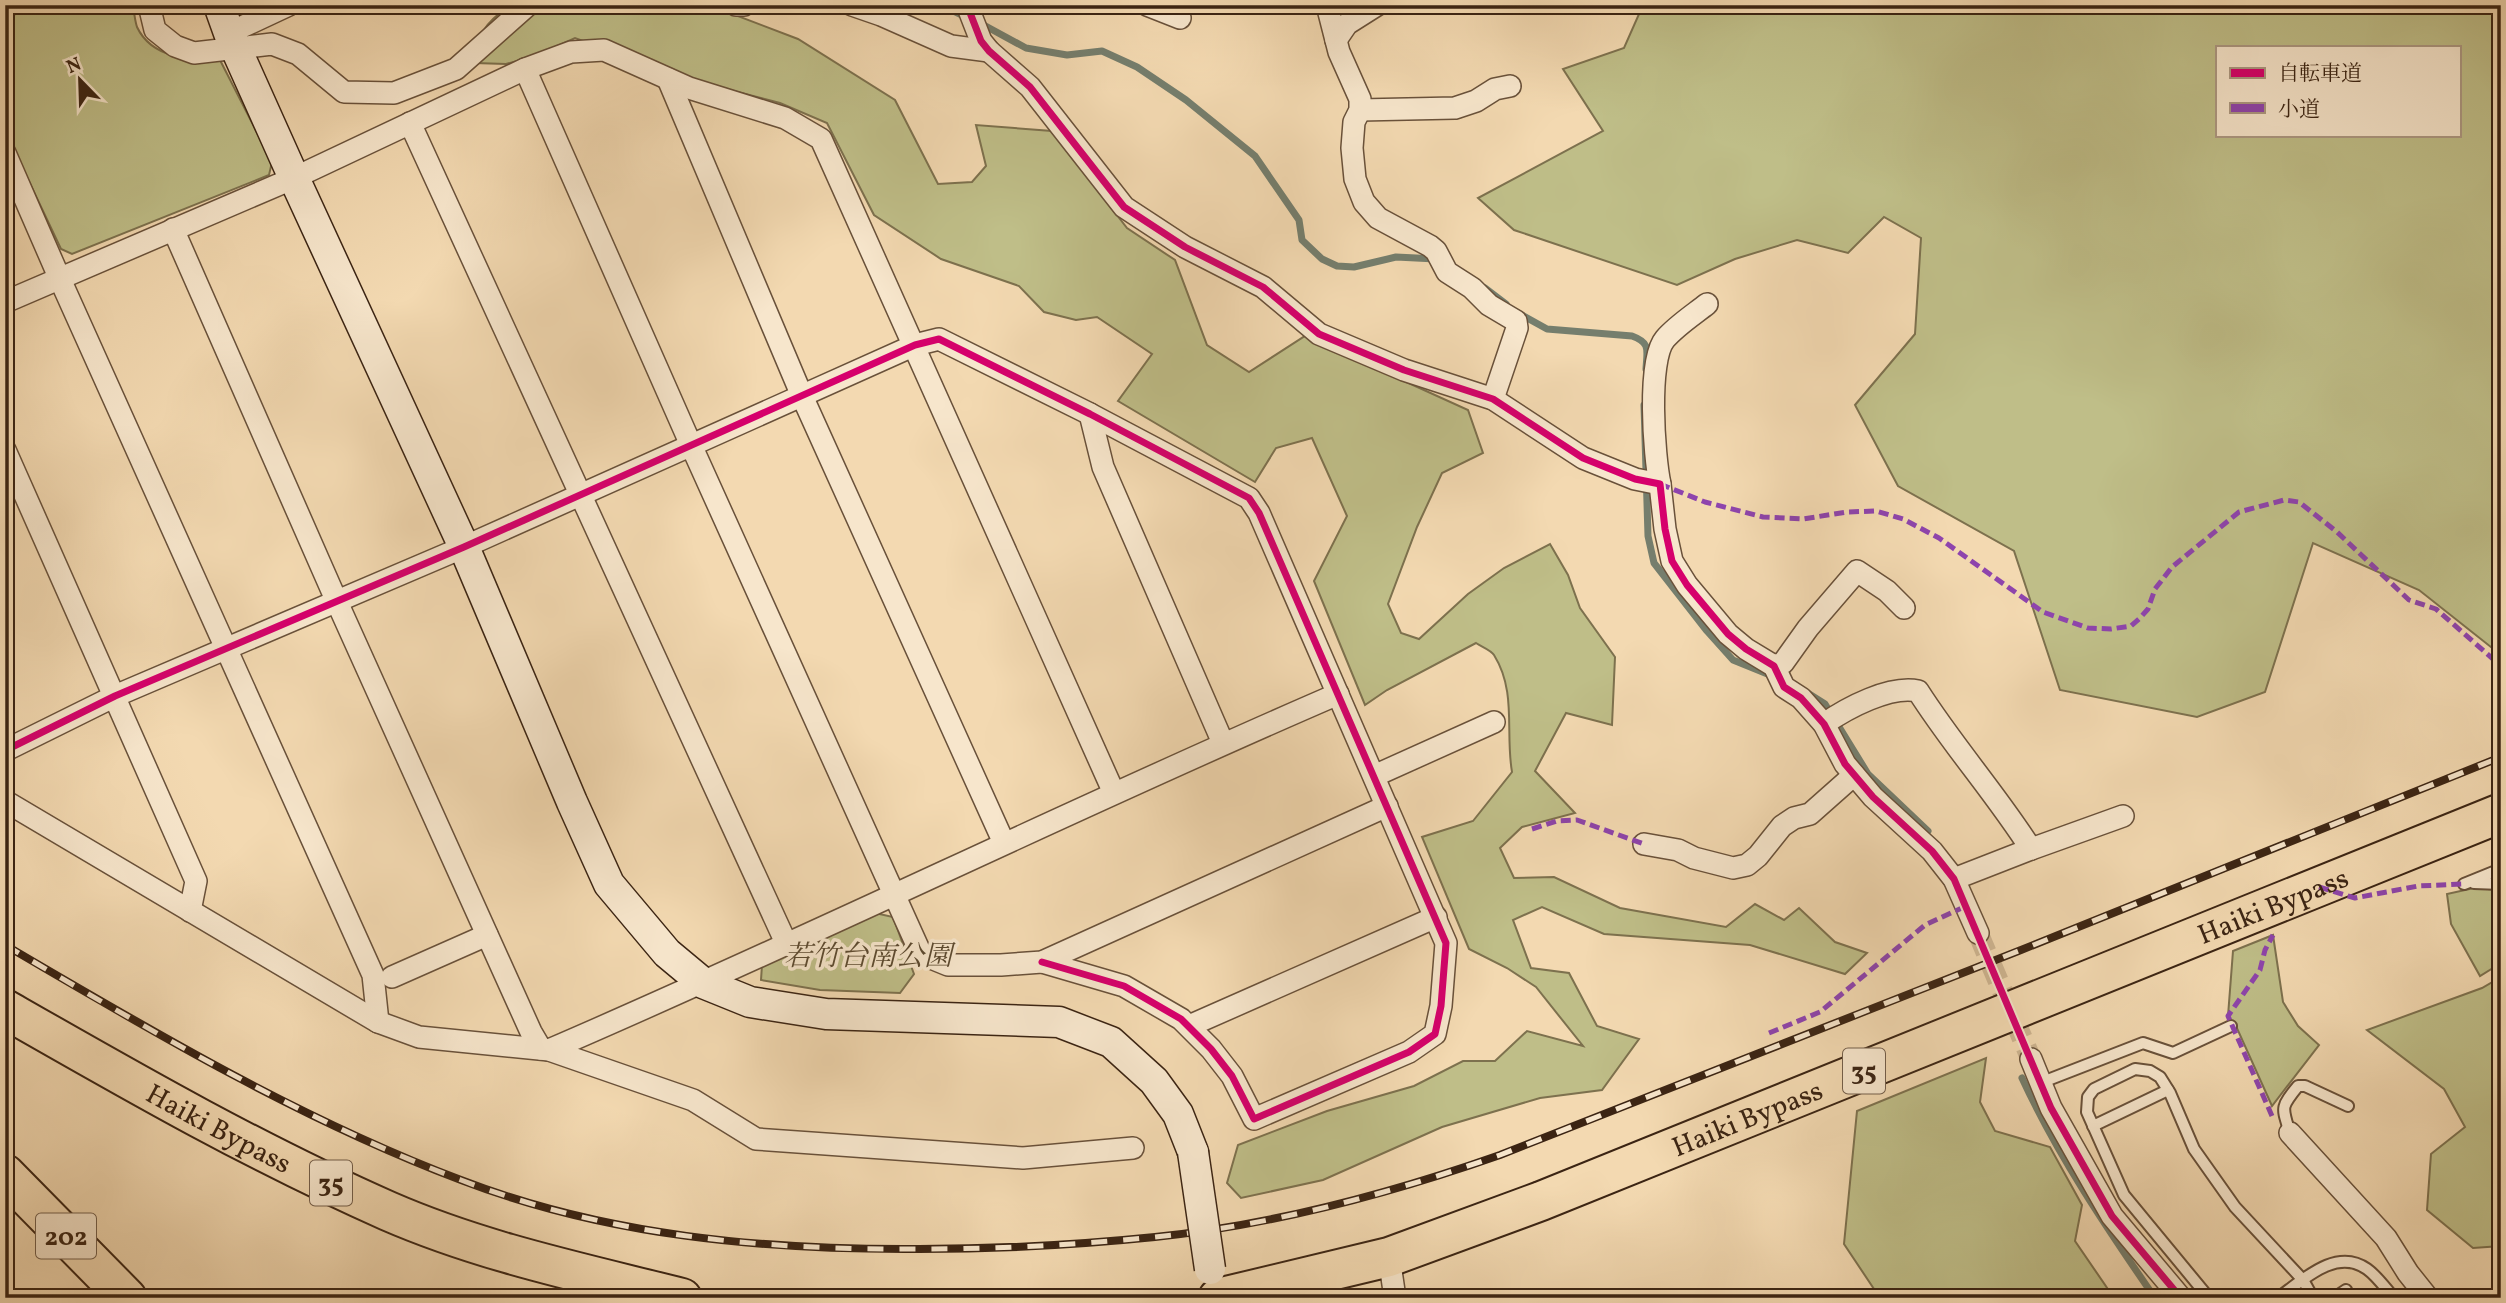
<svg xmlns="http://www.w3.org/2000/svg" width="2506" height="1303" viewBox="0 0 2506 1303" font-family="Vollkorn,'Noto Serif JP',serif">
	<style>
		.green { fill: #bfbe88; stroke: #7d714e; stroke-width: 2; fill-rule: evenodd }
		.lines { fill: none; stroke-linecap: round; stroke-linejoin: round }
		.stream { stroke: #757e6d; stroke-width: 7 }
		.street-tunnel { stroke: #ceb591; stroke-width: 21; stroke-dasharray: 21 10; stroke-linecap: butt }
		.lane-casing { stroke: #69513a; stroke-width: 14 }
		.street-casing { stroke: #69513a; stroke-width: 24 }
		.secondary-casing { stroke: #3b2413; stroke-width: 33 }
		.highway-casing { stroke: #3b2413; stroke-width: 42 }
		.lane { stroke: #f7e6cc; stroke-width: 10 }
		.street { stroke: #f7e6cc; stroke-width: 21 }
		.secondary { stroke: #f7e6cc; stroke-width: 30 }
		.highway { stroke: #f3d9b1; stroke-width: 38 }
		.rail-casing { stroke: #3b2413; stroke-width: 8 }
		.rail { stroke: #f7e6cc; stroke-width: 5; stroke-dasharray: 16; stroke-linecap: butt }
		.secondary-bridge-casing { stroke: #3b2413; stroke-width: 33; stroke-linecap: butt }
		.secondary-bridge { stroke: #f7e6cc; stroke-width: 30 }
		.quiet { stroke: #8e44ad; stroke-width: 5; stroke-dasharray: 10 5; stroke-linecap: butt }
		.cycleway-casing { stroke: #f7e6cc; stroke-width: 11 }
		.cycleway { stroke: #d6006c; stroke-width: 7 }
		.labels { text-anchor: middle; stroke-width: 7; stroke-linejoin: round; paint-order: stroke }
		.shield { fill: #f7e6cc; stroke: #735e4a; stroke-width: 2 }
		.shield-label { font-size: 26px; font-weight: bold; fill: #3b2413 }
		.street-label { font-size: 28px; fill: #3b2413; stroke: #f7e6cc }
		.park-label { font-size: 28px; font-style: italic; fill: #5c4a30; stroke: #f7e6cc }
	</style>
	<rect width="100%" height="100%" fill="#f3d9b1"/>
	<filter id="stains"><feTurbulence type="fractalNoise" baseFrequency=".00286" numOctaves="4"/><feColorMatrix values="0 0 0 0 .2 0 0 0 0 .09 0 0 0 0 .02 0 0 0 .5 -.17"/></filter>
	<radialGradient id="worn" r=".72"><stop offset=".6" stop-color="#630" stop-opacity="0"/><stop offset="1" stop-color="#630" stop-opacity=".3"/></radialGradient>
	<g class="green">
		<path d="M49,5H133C134,12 135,21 137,27C152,59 191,60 220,60L272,162L269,175L72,254L61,249L5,131V17Z"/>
		<path d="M510,5H709L798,39L895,100L938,184L972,182L986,166L976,125L1052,131L1127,228L1175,260L1207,345L1249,372L1305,336L1468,410L1483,453L1442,473L1417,527L1388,604L1401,633L1419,639L1468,594L1504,568L1550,544L1568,575L1580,608L1615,657L1612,725L1566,713L1535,771L1575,813L1522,827L1500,848L1514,878L1554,877L1620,908L1726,927L1755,904L1784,920L1799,908L1835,942L1867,953L1845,974L1750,945L1604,934L1542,907L1513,920L1531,968L1569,973L1597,1026L1639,1039L1602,1090L1540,1098L1442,1127L1323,1180L1241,1198L1227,1183L1238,1145L1327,1111L1414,1086L1463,1061H1495L1527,1031L1583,1046L1536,987L1507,968L1469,949L1422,837L1473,821L1512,772C1505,732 1517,692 1494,655C1491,650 1482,647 1476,643L1387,690L1365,705L1314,581L1347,516L1312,438L1276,448L1255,482L1118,401L1152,354L1097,317L1076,320L1044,312L1019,286L941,259L874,215L827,123L780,103L695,81L575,38L535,56L506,64L475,63C479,32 484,24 510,5Z"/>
		<path d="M1643,5H2501V655L2419,590L2313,543L2265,692L2197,717L2060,690L2014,551L1898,486L1855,405L1915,334L1921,238L1884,217L1848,253L1797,240L1735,259L1677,285L1514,230L1478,198L1603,131L1563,69L1624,48ZM2459,47V135H2217V47Z"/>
		<path d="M2474,888L2501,890V963L2480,976L2451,924L2447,894Z"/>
		<path d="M875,913L893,917L914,974L900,993L820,990L761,980L762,965Z"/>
		<path d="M2273,935L2283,1002L2298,1026L2319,1045L2272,1106L2236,1026H2231L2228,1016L2233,951Z"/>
		<path d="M2501,977V1246L2473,1248L2427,1210L2431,1154L2465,1127L2444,1089L2367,1030L2482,988Z"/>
		<path d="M1986,1058L1980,1102L1995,1131L2050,1147L2082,1205L2075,1241L2114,1298H1880L1844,1244L1857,1111Z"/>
	</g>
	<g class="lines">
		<g class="stream">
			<path d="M941,5L966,17"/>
			<path d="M980,23L1026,48L1067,55L1102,51L1137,67L1186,100L1255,156L1299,220L1302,240L1322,259L1337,266L1354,267L1396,257L1436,259"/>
			<path d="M1485,288L1506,304"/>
			<path d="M1518,313L1547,329L1632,336C1651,343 1647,350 1646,369"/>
			<path d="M1644,405L1648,536L1654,563L1707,631L1733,660L1770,675"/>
			<path d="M1806,692L1825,704L1868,774L1928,831"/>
			<path d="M2022,1078C2058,1156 2106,1227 2155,1298"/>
		</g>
		<path class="street-tunnel" d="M1978,933L2031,1059"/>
		<g class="lane-casing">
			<g id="lane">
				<path d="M2474,883L2501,884"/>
				<path d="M2464,884L2501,869"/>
				<path d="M2040,1083L2143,1043L2173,1053L2231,1026"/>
				<path d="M2093,1126L2168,1090"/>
				<path d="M2290,1133C2282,1107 2280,1108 2298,1086H2305L2348,1106"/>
				<path d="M2209,1298L2124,1195L2087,1112L2088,1097L2094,1089L2135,1069L2150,1071L2160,1077L2170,1093L2194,1149L2235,1207L2303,1280L2313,1298"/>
				<path d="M2278,1298C2303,1280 2336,1247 2367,1269C2377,1276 2386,1289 2394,1298"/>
				<path d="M2334,1298L2346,1290L2350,1298"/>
			</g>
		</g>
		<g class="street-casing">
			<g id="street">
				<path d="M149,5L155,30L175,46L194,53L272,44L298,54L344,92L394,93L456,69L528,5"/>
				<path d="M736,5H744"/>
				<path d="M852,5L881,15L951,46L989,51"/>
				<path d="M967,5L981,41L989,51L1030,87L1124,207L1185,247L1263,287L1319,334L1404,370L1493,399L1583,458L1635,479L1660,484L1665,529L1672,561L1687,585L1728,634L1746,649L1774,666L1784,687L1801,698L1824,724L1845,764L1873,797L1932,851L1954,879L1978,933"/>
				<path d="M1147,5L1180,18"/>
				<path d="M1327,5L1339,52L1360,99V110L1354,122L1352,148L1355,179L1364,202L1378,218L1430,246L1436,251L1447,272L1472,288L1489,305L1516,321L1517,328L1493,399"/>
				<path d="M229,33L289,5"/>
				<path d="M1336,40L1347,24L1377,5"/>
				<path d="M525,69L691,445L921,954L948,965H1001L1042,962L1387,806"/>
				<path d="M668,79L802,396L1004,843"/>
				<path d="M1360,110L1455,108L1476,101L1495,89L1510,86"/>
				<path d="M410,123L787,945"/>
				<path d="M5,153L59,277L373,975L378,1022"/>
				<path d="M173,229L337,602L531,1032L541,1049"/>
				<path d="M5,302L294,178L525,69L571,52L604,50L689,88L785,118L821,139L1114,793"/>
				<path d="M1090,414L1103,467L1223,743"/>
				<path d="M5,450L196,881L190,911"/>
				<path d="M1660,484C1654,456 1647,360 1665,339C1676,326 1693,315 1707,304"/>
				<path d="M1774,666L1783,663L1808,628L1857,571L1887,591L1904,608"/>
				<path d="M1824,724C1847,708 1890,685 1918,691C1953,746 1996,794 2031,849L1954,879"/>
				<path d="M6,750L115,696L464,547L915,345L939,339L1090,414L1249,498L1259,513L1446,943L1441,1006L1435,1034L1409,1052L1254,1119L1232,1076L1211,1049L1181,1019L1124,986L1042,962"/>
				<path d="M1374,776L1494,722"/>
				<path d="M5,801L378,1022L419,1037L549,1050L693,1100L756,1139L1023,1158L1133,1148"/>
				<path d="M1644,844L1678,850L1694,858L1733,868L1747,865L1758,856L1782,826L1794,818L1810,814L1854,775"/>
				<path d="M2031,849L2123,816"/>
				<path d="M392,977L487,935"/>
				<path d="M1189,1026L1436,917"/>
				<path d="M549,1050C814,936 1073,808 1338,694"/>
				<path d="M2031,1059L2051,1108L2112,1216L2181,1298"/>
				<path d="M2290,1133L2386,1238L2408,1273L2428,1298"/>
				<path d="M1389,1257L1395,1298"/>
			</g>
		</g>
		<g class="secondary-casing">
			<path id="secondary" d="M219,5L229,33L294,178L464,547L572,802L609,884L667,953L703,983L750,1002L826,1014L1059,1022L1111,1042L1154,1081L1178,1114L1193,1152"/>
		</g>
		<g class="highway-casing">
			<g id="highway">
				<path id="s1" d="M5,1009C131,1081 256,1153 388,1211C482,1252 583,1273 682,1298"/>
				<path d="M5,1174L127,1298"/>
				<path id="s2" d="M1218,1298L1389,1257L1541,1201L2501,813"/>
			</g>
		</g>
		<use href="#lane" class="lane"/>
		<use href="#street" class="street"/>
		<use href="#secondary" class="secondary"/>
		<use href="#highway" class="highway"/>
		<g class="rail-casing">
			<path id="rail" d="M5,945C153,1032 300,1119 461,1180C607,1236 763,1250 919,1249C997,1249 1076,1245 1155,1237C1273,1225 1389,1194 1500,1155L2021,950L2501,757"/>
		</g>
		<use href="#rail" class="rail"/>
		<g class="secondary-bridge-casing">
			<path id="secondary-bridge" d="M1193,1152L1210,1269"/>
		</g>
		<use href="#secondary-bridge" class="secondary-bridge"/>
		<g class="quiet">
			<path d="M1660,484L1705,502L1763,517L1803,519L1847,512L1876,511L1903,519L1939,538L2043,612L2088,628L2111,629L2131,626L2140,618L2148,609L2155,589L2172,567L2239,512L2284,500L2299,502L2337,532L2409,600L2436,609L2501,666"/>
			<path d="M1532,829L1557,821L1577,820L1644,844"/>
			<path d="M2319,887L2355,898L2418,886L2464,884"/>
			<path d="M1769,1033L1820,1012L1925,925L1966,906"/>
			<path d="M2272,1116L2228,1016L2260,970L2265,950L2273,935"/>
		</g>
		<g class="cycleway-casing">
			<g id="cycleway">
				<path d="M967,5L981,41L989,51L1030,87L1124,207L1185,247L1263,287L1319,334L1404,370L1493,399L1583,458L1635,479L1660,484L1665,529L1672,561L1687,585L1728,634L1746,649L1774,666L1784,687L1801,698L1824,724L1845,764L1873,797L1932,851L1954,879L2051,1108L2112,1216L2181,1298"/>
				<path d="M6,750L115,696L464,547L915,345L939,339L1090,414L1249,498L1259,513L1446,943L1441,1006L1435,1034L1409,1052L1254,1119L1232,1076L1211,1049L1181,1019L1124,986L1042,962"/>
			</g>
		</g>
		<use href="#cycleway" class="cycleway"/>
	</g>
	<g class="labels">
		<g class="shield">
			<rect x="1843" y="1048.5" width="42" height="45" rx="5"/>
			<rect x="310" y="1160.5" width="42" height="45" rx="5"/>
			<rect x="36" y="1213.5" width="60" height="45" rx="5"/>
		</g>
		<g class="shield-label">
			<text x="1864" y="1080">35</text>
			<text x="331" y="1192">35</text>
			<text x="66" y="1245">202</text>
		</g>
		<g class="street-label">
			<text dy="10" stroke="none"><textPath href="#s2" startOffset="1127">Haiki Bypass</textPath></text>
			<text dy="10" stroke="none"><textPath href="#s2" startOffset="560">Haiki Bypass</textPath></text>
			<text dy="10" stroke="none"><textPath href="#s1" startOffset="245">Haiki Bypass</textPath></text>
		</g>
		<g class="park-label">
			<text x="868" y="965">若竹台南公園</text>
		</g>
	</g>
	<rect width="2506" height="1303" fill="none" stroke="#f3d9b1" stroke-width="28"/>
	<rect x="7" y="7" width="2492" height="1289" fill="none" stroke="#3b2413" stroke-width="3.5"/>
	<rect x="14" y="14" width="2478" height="1275" fill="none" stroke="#3b2413" stroke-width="2"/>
	<rect x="2216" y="46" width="245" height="91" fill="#f7e6cc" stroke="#ac9882" stroke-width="2"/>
	<rect x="2230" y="68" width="35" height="10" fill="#d6006c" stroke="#ac9882" stroke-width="2"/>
	<text x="2278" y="80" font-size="21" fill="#3b2413">自転車道</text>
	<rect x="2230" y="103" width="35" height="10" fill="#8e44ad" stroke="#ac9882" stroke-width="2"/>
	<text x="2278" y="116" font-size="21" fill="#3b2413">小道</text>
	<g transform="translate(80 80) rotate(337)" stroke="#f7e6cc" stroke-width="5" paint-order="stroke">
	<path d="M0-5L12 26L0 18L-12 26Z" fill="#3b2413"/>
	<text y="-10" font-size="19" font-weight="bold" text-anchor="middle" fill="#3b2413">N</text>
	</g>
	<rect width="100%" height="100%" filter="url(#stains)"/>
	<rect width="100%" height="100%" fill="url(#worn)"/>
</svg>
